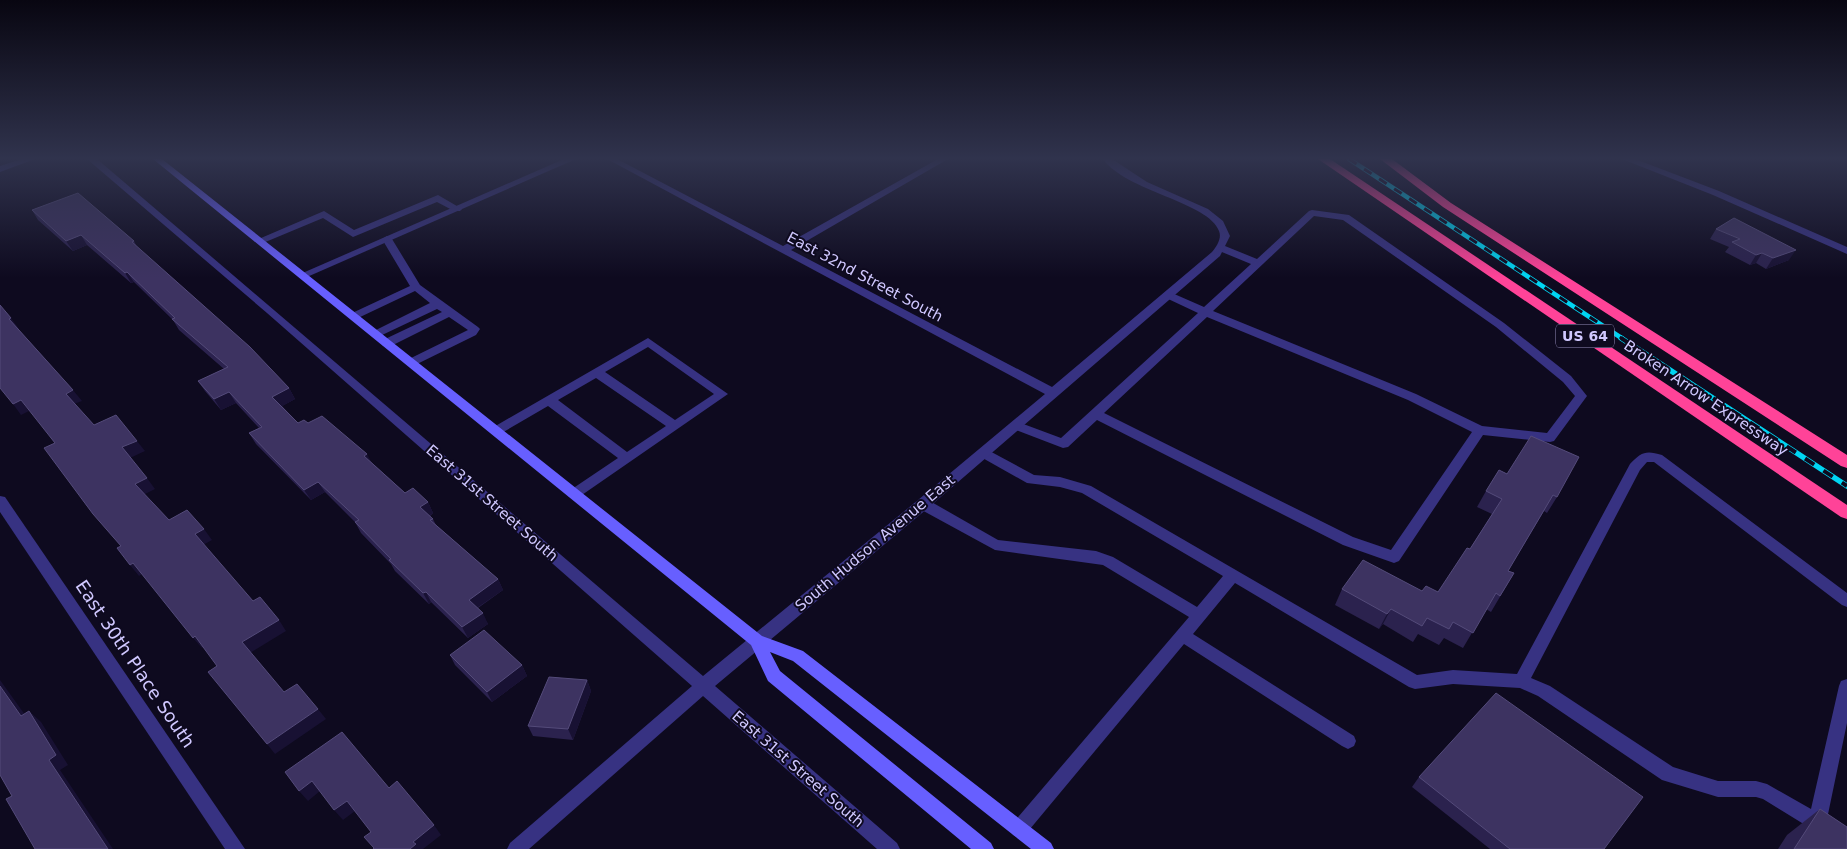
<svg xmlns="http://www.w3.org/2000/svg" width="1847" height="849" viewBox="0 0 1847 849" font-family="'DejaVu Sans',sans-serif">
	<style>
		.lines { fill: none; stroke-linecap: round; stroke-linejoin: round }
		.lane { fill: #373282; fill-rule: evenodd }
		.street { fill: #373282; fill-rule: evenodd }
		.secondary { fill: #675fff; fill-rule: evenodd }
		.highway { fill: #ff4398; fill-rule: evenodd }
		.rail-far1-casing { stroke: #00d5f3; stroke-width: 4.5 }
		.rail-casing { stroke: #00d5f3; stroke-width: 5.5 }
		.rail-far1 { stroke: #0e0a1f; stroke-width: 3; stroke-dasharray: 9; stroke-linecap: butt }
		.rail { stroke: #0e0a1f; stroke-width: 4; stroke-dasharray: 11; stroke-linecap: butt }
		.wall { fill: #2b224e }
		.shaded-wall { fill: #181133 }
		.building { fill: #3d3361; stroke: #544b7a }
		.labels { text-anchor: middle; stroke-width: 4; stroke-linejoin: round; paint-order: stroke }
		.shield { fill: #0e0a1f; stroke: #968fbc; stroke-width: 1 }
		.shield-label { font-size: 14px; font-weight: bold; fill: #d0c8ff }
		.street-label { font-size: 15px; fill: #d0c8ff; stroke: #0e0a1f }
		.near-street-label { font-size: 18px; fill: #d0c8ff; stroke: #0e0a1f }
	</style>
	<rect width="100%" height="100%" fill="#0e0a1f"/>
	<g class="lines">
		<g class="lane">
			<path d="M438,195L462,209L460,211H454L437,202L353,237L323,218L263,243L259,244L254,241L324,211L354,230Z"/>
			<path d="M1312,210L1349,215L1504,323L1571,376L1587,396L1554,441L1550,442L1483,435L1399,561L1394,563L1343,545L1097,420L1068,447L1063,448L1011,428L1009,425L1015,421L1061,438L1198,313L1164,297L1163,295L1164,293H1172L1204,307L1251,264L1217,250V246H1225L1257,259L1309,211ZM1314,216L1343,220L1496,327L1563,382L1575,396L1547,433L1482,426L1416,394L1213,311ZM1207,317L1408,400L1472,432L1391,550L1353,537L1104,413Z"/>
			<path d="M387,236L392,239L420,285L478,327L480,329L476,335L411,367L405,363L407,360L468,330L449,317L391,346H383L381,343L383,340L442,312L437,309L380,336H372L370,334L372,332L430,303L415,291L358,318H350L348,316L350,314L410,286L382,239Z"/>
			<path d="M648,338L728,394L579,497H569L567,494L569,491L618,458L548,406L500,434H492L490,431L492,428ZM648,347L714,394L675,420L605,372ZM596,378L666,426L627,452L558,400Z"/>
			<path d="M984,448L1034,475L1060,477L1091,486L1417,675L1453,670L1517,674L1630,464C1641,452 1646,450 1662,455L1847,593V607L1842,605L1654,462H1647L1640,470L1531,678L1550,686L1673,767L1718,781H1756L1767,784L1811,809L1839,686L1841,681L1847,679V723L1827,819L1847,831V849L1841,847L1763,799L1756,797H1718L1662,780L1538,696L1520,688L1453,684L1415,689L1409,687L1235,583L1193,634L1354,736L1356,741L1354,746L1348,749L1342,746L1184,644L1025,835L1019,838L1013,835L1010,829L1013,823L1189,617L1103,565L995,550L918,508L916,504L918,500H928L998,540L1096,551L1113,557L1197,607L1223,576L1082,493L1060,487L1027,483L979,456L978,453L979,450Z"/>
		</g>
		<g class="street">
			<path d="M22,159H35L0,172V166Z"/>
			<path d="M87,159H97L703,676L918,500L1045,394L607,159H617L783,246L938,159H948L791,250L1052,387L1212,252C1217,246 1222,238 1219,231C1209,202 1125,191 1103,159H1112L1147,182L1208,209L1223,221L1230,236L1220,256L928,508L715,686L897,843L900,849H877L703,696L529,849H507L510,843L692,686L267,313Z"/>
			<path d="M564,159H576L307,277H299L298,275Z"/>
			<path d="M1622,159H1635L1719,191L1847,247V254L1713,195Z"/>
			<path d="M0,496L5,497L245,849H225L0,512Z"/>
		</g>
		<path class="secondary" d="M153,159H162L762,636L803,651L1051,843L1054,849H1031L793,661L770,652L780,671L991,843L994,849H971L768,681L751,645Z"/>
		<g class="highway">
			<path d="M1318,159H1330L1847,505V519L1841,517Z"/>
			<path d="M1380,159H1392L1451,203L1847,455V468L1841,466L1443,207Z"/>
		</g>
		<g class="rail-far1-casing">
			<path id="rail-far1" d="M1349,159L1623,339"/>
		</g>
		<g class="rail-casing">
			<path id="rail" d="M1621,338L1847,486"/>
		</g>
		<use href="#rail-far1" class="rail-far1"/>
		<use href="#rail" class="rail"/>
	</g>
	<g class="wall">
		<path d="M32,210L134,241L137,247L289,388L295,399L282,406L298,423H308L371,462L405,493L428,502L433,513L430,516L433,519L436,525L498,579L503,590L478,608L488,624L468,638L431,602L429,604L395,571L391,564L361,533L355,522L325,492L311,500L256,444L249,433L259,428L236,403L221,410L205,391L198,381L224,369L179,330L173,320L134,282L131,283L87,245L73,251L38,220Z"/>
		<path d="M1716,229L1789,260L1766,269L1756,263L1750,265L1725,252L1729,247L1710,239Z"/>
		<path d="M1499,470L1557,497L1547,513L1544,511L1508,571L1514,573L1491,612L1486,609L1463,648L1444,638L1439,645L1418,634L1413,642L1383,624L1379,629L1335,605L1342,589L1438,592L1470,549L1492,514L1477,507L1486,491Z"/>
		<path d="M450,655L522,665L527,676L492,702L455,665Z"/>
		<path d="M587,680L591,691L573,740L533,736L528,726Z"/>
		<path d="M1419,777L1604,849H1490L1412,787Z"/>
		<path d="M1820,809L1847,849H1778L1787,835Z"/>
	</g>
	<g class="shaded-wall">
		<path d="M81,235L87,245L73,251L66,241Z"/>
		<path d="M1796,250L1789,260L1766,269L1773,258Z"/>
		<path d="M1762,253L1756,263L1750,265L1756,255Z"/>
		<path d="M127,272L134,282L131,283L125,273Z"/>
		<path d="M11,318L19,329L17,330L9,319Z"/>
		<path d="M289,388L295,399L279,408L272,397Z"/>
		<path d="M73,390L82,401L74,404L66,394Z"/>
		<path d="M229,392L236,403L221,410L214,399Z"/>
		<path d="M21,400L29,411L21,415L13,404Z"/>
		<path d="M137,441L145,451L130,458L122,447Z"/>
		<path d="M367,454L373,465L364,456Z"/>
		<path d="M147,478L155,489L143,495L135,484Z"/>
		<path d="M318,482L325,492L311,500L304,490Z"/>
		<path d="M428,502L433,513L426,518L420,507Z"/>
		<path d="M204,529L212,540L203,545L195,534Z"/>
		<path d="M133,563L142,574L139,576L130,565Z"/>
		<path d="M498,579L503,590L474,610L469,600Z"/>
		<path d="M426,592L431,602L429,604L423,593Z"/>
		<path d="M1391,609L1383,624L1379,629L1387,614Z"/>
		<path d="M483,613L488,624L468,638L462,627Z"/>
		<path d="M279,620L286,631L250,653L242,642Z"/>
		<path d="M195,636L204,647L202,648L193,638Z"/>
		<path d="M522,665L527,676L492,702L487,692Z"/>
		<path d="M0,680L33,726L21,716L0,686Z"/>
		<path d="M587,680L591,691L573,740L568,729Z"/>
		<path d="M318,709L326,719L275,754L267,744Z"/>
		<path d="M29,711L41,722L68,765L60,770L113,849H108L49,760Z"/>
		<path d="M312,781L320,791L308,801L299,791Z"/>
		<path d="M347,801L355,811L343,820L334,810Z"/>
		<path d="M434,825L441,835L423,849H410L413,842Z"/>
	</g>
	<g class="building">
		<path d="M78,193L134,241L132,242L250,347L289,388L272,397L298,423L304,420L308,423L322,416L367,454L364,456L405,493L413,488L428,502L420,507L433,519L430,520L498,579L469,600L483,613L462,627L426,592L423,593L389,560L391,559L355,522L359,520L318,482L304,490L249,433L262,427L229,392L214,399L198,381L228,367L172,319L175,318L127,272L125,273L81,235L66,241L32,210Z"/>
		<path d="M1734,218L1796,250L1773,258L1762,253L1756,255L1732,242L1740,239L1716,229Z"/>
		<path d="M0,305L11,318L9,319L73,390L66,394L94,425L116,415L137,441L122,447L147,478L135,484L169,520L187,510L204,529L195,534L253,601L260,597L279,620L242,642L284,692L297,684L318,709L267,744L208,672L217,666L195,636L193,638L133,563L130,565L117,548L121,546L93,514L44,448L55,443L21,400L13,404L0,388Z"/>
		<path d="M1531,436L1579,457L1557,497L1553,495L1508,571L1514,573L1500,596L1496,593L1473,633L1453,622L1449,629L1427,618L1422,626L1391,609L1387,614L1342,589L1363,560L1422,591L1426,586L1438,592L1467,548L1470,549L1502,499L1486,491L1499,470L1507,474Z"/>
		<path d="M484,630L522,665L487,692L450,655Z"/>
		<path d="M549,677L587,680L568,729L528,726Z"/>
		<path d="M0,686L21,716L29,711L56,755L49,760L108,849H35L6,799L12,796L0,775Z"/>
		<path d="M1496,693L1643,797L1604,849H1510L1419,777Z"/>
		<path d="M342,732L389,788L397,781L434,825L413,842L416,844L410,849H373L374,848L364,837L371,832L347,801L334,810L312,781L299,791L285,772Z"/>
		<path d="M1820,809L1847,827V849H1794Z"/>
	</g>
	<linearGradient id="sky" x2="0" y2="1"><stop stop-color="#080611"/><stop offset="0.57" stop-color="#30334d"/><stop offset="1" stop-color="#30334d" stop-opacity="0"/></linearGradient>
	<rect width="1847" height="278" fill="url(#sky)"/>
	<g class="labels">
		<rect class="shield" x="1556" y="324.5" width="58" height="23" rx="4"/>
		<g class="shield-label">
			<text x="1585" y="341">US 64</text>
		</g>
		<g class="street-label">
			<text transform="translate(865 277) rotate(28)" y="5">East 32nd Street South</text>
			<text transform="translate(1706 398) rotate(34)" y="5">Broken Arrow Expressway</text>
			<text transform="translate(492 503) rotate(41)" y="5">East 31st Street South</text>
			<text transform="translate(875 543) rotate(-40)" y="5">South Hudson Avenue East</text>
			<text transform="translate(798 769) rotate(41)" y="5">East 31st Street South</text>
		</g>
		<g class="near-street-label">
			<text transform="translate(135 664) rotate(56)" y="6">East 30th Place South</text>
		</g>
	</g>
</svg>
